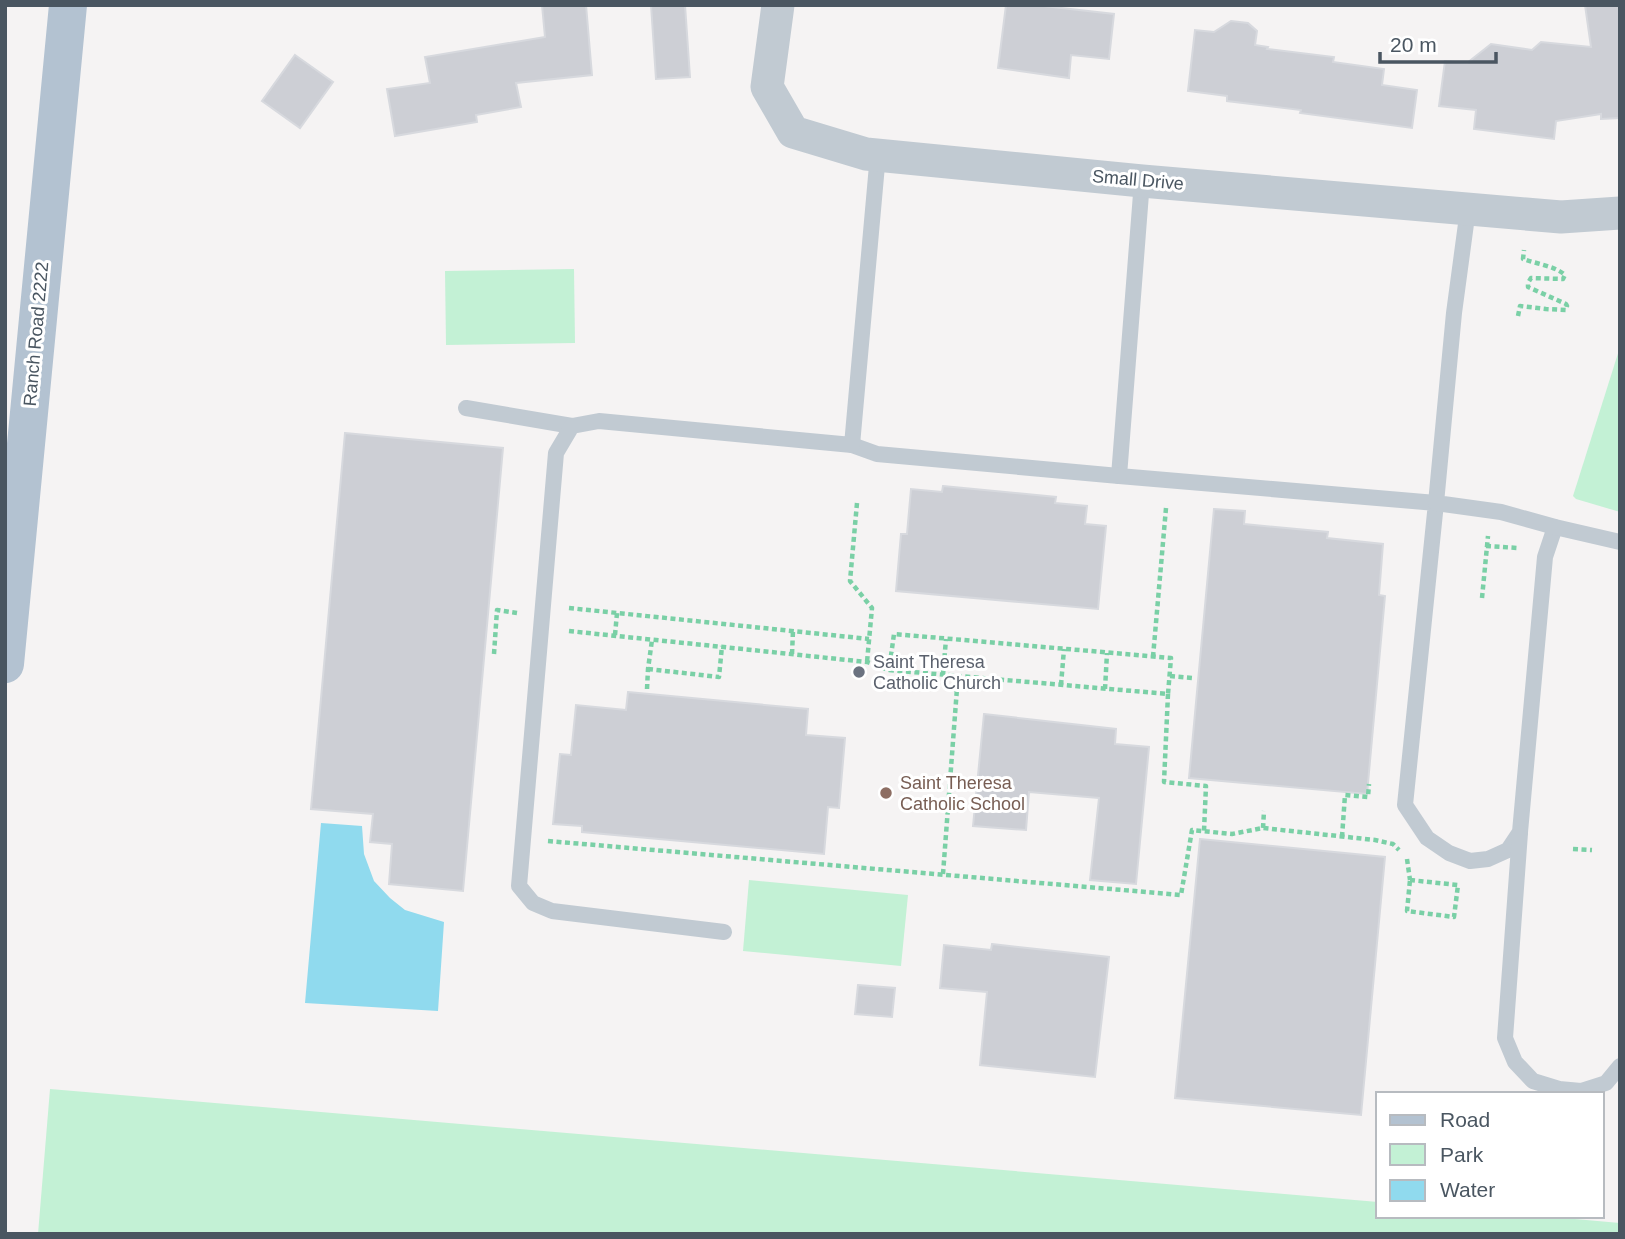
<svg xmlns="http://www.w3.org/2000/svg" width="1625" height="1239" viewBox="0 0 1625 1239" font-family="Arial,sans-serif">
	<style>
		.green { fill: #c3f1d5 }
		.water { fill: #90daee }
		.building { fill: #cdcfd5; stroke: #d7d9de; stroke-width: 2 }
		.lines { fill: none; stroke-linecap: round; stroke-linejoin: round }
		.path { stroke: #7ad0a6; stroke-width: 4.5; stroke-dasharray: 5 3.5; stroke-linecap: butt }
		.service { stroke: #c1cad2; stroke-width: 16 }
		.minor { stroke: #c1cad2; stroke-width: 33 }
		.primary { stroke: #b3c2d1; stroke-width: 38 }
		.worship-dot { fill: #6b7280; stroke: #fff; stroke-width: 2.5 }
		.education-dot { fill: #8d6e63; stroke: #fff; stroke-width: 2.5 }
		.labels { text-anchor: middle; stroke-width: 6; stroke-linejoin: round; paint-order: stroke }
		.street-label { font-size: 18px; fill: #4a5661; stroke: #fff }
		.worship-label { font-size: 18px; fill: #5b616d; stroke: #fff; text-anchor: start }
		.education-label { font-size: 18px; fill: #785e54; stroke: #fff; text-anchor: start }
	</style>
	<rect width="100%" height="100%" fill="#f5f3f3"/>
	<g class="green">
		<path d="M574,269L575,343L446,345L445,271Z"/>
		<path d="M1620,347V512L1576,499L1573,496Z"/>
		<path d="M749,880L908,895L901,966L743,951Z"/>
		<path d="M50,1089L1378,1202V1216H1541L1620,1223V1234H38Z"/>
	</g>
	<path class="water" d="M321,823L362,826L364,854L374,881L390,898L405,910L444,922L438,1011L305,1003Z"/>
	<g class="building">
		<path d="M542,5H586L592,75L516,83L521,107L476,115L477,122L395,136L387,89L430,83L425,57L545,37Z"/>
		<path d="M651,5H685L690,77L656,79Z"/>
		<path d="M1006,5H1035L1114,14L1109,59L1071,55L1069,78L998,68Z"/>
		<path d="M1585,5H1620V118L1601,119V114L1556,121L1554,139L1474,129L1476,110L1439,106L1445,61L1467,63L1491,44L1532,50L1541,42L1591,47Z"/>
		<path d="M1231,21L1248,23L1257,31L1255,45L1268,47L1267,49L1334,57L1333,62L1384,69L1382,85L1417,90L1412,128L1300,113L1301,110L1227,101V96L1188,91L1195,30L1214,32Z"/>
		<path d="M295,55L333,82L300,128L262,101Z"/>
		<path d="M345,433L503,448L463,891L389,884L392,844L370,842L373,814L311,809Z"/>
		<path d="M943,486L1056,497L1055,503L1087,506L1085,524L1106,526L1098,609L896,591L901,534H907L911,489L942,492Z"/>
		<path d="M1214,509L1245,511L1244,524L1328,532L1327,538L1383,544L1379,595L1385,596L1367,794L1189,778Z"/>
		<path d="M628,692L808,709L806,735L845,738L839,808L828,807L824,854L582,832V826L553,824L560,754L571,755L576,705L626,710Z"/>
		<path d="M984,714L1116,729L1115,744L1149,747L1136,884L1090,880L1099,798L1029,792L1026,830L973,826Z"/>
		<path d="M1200,839L1385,857L1361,1115L1175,1098Z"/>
		<path d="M992,944L1109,957L1095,1077L980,1065L987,992L940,988L944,945L991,950Z"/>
		<path d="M858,985L895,988L892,1017L855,1014Z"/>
	</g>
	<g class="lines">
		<g class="path">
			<path d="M1518,316L1520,306L1546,309L1566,310L1567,306L1566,304L1528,287V283L1531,278L1563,279L1565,275C1555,266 1537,264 1523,259L1524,250"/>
			<path d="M857,503L850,581L872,608L867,662"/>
			<path d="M1486,546L1518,548"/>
			<path d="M1482,598L1488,536"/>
			<path d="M569,608L869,639"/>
			<path d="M569,631L867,662L889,670L1168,694L1171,658L894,634L889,670"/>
			<path d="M615,635L617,613"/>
			<path d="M494,654L497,610L517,613"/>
			<path d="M792,654L793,631"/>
			<path d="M1153,657L1166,508"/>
			<path d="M648,669L719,677L722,646"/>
			<path d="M943,675L946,639"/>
			<path d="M1170,676L1193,678"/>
			<path d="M1061,685L1064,649"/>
			<path d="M647,689L648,669L652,640"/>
			<path d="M1105,689L1107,653"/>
			<path d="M1168,694L1164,782L1206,786L1204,831"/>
			<path d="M1263,828L1264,811"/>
			<path d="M1342,837L1345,795L1368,797L1369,784"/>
			<path d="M548,841L1181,895L1192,830L1232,834L1263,828L1375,840L1393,844L1399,850"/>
			<path d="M1573,849L1592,850"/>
			<path d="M1407,859L1410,880"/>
			<path d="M943,874L958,675"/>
			<path d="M1410,880L1458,885L1454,917L1407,911Z"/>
		</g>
		<g class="service">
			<path d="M1142,181L1119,476L1436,503L1405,805L1427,838L1449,853L1470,861L1488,859L1508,850L1520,832L1545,557L1555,527"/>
			<path d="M1468,209L1454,313L1436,503L1501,512L1555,527L1620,542"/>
			<path d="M466,408L572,426"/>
			<path d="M852,445L877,454L1119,476"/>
			<path d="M1520,833L1505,1038L1515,1062L1533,1081L1559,1089L1581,1091L1606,1083L1620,1066"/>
			<path d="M724,932L552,911L533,903L519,886L556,453L572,426L599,421L852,445L878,154"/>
		</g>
		<path class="minor" d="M778,5L767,87L793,132L866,154L1142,181L1561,217L1620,213"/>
		<path class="primary" d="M5,664L68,5"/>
	</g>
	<circle class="worship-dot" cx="859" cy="672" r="7"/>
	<circle class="education-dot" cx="886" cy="793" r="7"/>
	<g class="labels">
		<g class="street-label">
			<text transform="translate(1138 180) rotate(5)" y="6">Small Drive</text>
			<text transform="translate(36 334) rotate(-85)" y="6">Ranch Road 2222</text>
		</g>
		<g class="worship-label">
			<text x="873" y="668">Saint Theresa<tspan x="873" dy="21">Catholic Church</tspan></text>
		</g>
		<g class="education-label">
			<text x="900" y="789">Saint Theresa<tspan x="900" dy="21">Catholic School</tspan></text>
		</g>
	</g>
	<rect width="1625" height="1239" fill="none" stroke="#4a5661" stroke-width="14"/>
	<rect x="1376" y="1092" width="228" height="126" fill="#ffffff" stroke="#b7bbc0" stroke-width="2"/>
	<rect x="1390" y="1115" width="35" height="10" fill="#b3c2d1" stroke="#b7bbc0" stroke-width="2"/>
	<text x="1440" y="1127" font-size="21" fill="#4a5661">Road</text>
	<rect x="1390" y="1144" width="35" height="21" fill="#c3f1d5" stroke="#b7bbc0" stroke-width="2"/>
	<text x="1440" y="1162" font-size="21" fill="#4a5661">Park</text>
	<rect x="1390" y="1180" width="35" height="21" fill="#90daee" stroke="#b7bbc0" stroke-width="2"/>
	<text x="1440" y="1197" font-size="21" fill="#4a5661">Water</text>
	<path d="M1380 52v10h116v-10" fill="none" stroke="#4a5661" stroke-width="3.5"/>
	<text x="1390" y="52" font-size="21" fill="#4a5661" stroke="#ffffff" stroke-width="5" paint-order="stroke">20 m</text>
</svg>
